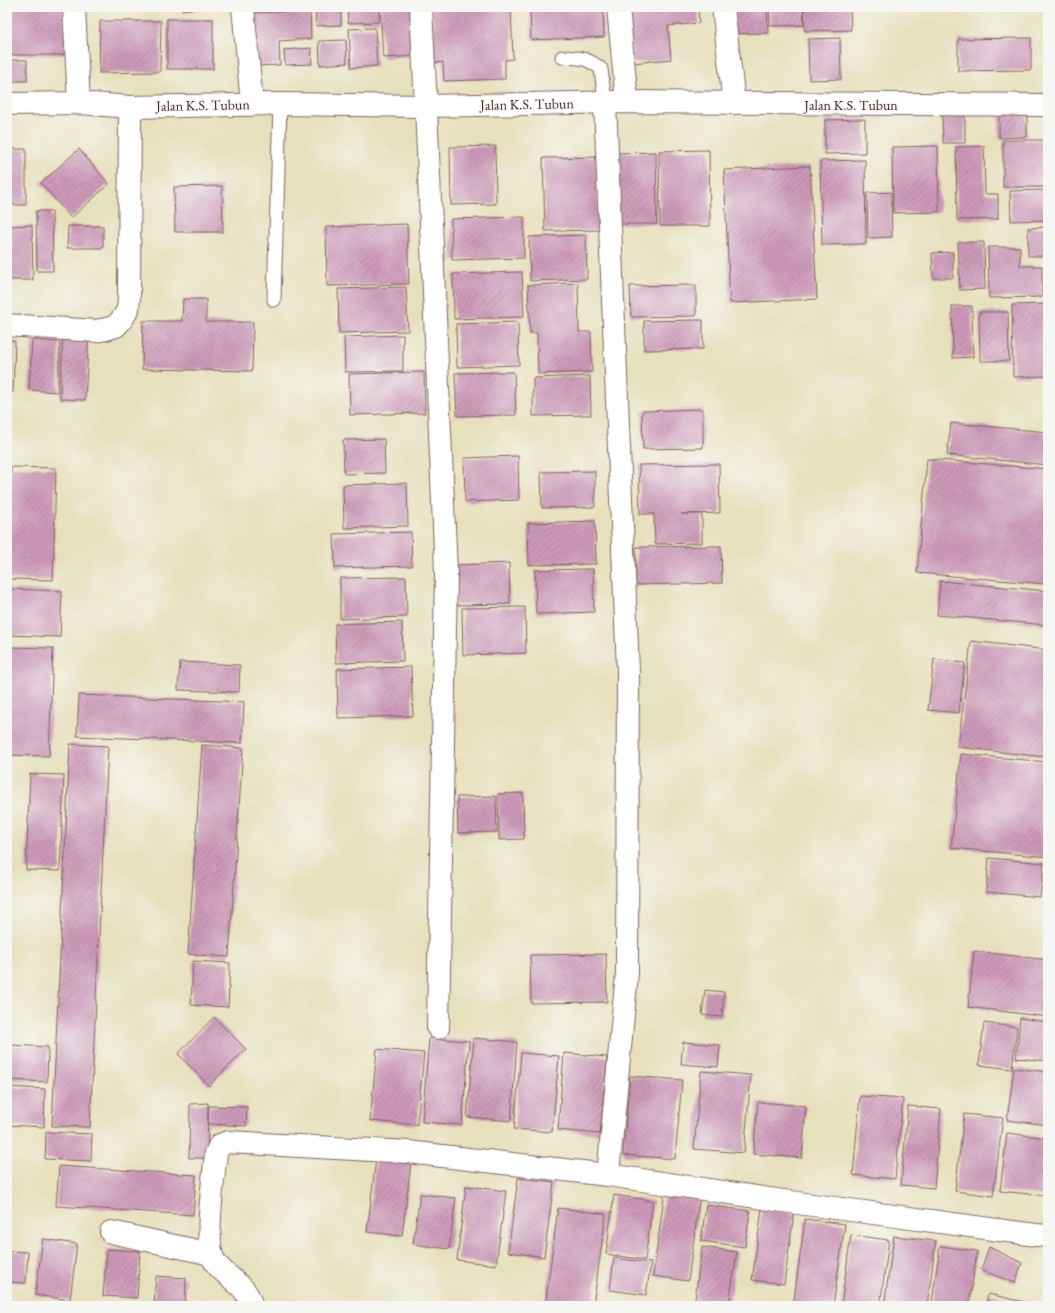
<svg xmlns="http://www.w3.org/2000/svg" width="1055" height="1313" viewBox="0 0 1055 1313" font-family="'EB Garamond',serif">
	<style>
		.building { fill: url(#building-hatch) }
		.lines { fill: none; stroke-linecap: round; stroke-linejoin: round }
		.lane-casing { stroke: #81635e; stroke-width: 15 }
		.street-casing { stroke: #81635e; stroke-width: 24 }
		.lane { stroke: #fff; stroke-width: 13 }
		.street { stroke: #fff; stroke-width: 22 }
		.labels { text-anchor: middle; stroke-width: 3; stroke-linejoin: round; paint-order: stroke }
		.street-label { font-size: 14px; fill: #4a1f2b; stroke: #f6f6f2 }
	</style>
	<defs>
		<pattern id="building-hatch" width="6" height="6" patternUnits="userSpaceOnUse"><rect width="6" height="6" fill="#cd9ab9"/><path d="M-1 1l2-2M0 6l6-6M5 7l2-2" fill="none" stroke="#a87d97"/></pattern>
	</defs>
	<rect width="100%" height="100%" fill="#f6f6f2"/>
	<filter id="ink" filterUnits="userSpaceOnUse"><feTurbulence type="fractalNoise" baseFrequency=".025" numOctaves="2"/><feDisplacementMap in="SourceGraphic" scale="8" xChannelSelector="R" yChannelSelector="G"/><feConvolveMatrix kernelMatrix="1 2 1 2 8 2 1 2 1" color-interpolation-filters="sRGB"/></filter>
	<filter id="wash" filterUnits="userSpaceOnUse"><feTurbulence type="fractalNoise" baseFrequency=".012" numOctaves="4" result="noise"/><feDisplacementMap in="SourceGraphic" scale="16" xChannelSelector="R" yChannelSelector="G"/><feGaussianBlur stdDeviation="0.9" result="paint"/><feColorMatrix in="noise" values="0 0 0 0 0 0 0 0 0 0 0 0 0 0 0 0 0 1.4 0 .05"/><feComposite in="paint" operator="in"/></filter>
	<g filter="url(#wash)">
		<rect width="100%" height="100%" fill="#e7e0bc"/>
		<g id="blocks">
			<g class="building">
				<rect x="10" y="7" width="54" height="48"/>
				<path d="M182,7H203V8L182,10Z"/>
				<path d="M249,7H273V8L249,10Z"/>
				<path d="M315,7H341V25L316,26Z"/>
				<path d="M347,7H379V22L348,23Z"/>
				<path d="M380,7H413L415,56L383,58Z"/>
				<path d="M432,7H511L513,59L505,60V79L444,81L443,62L434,63Z"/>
				<path d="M530,7H603L604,37L531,40Z"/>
				<path d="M627,7H698L699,23L668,26L671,59L633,63Z"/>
				<path d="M727,7H767L768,33L727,34Z"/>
				<path d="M769,7H803L804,25L770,26Z"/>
				<path d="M804,7H850L851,30L805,31Z"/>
				<path d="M310,10L311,39L279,41L280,65L257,66L254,13Z"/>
				<rect x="167" y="19" width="46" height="50"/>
				<path d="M100,21H161L160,72L99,73Z"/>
				<path d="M375,28L377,66L351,68L349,29Z"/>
				<path d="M840,38L841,79L809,80L808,39Z"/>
				<path d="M1031,38V70L958,71V39Z"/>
				<path d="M346,40L347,63L320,65L319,41Z"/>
				<path d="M311,48L312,64L285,65L284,50Z"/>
				<rect x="8" y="60" width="19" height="21"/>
				<path d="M999,112H1027V137L999,138Z"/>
				<path d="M965,114V143H943L942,115Z"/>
				<path d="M865,119V153L825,154V120Z"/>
				<rect x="1003" y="140" width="45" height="47"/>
				<path d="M495,146L496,204L451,205L450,147Z"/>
				<path d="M938,146L939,212L893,213L892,147Z"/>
				<path d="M984,146L985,194H998V219L957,220L956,147Z"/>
				<rect x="7" y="149" width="19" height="56"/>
				<path d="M79,149L109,184L71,218L41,183Z"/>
				<path d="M709,150L710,226H660L659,151Z"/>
				<path d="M656,152L657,224H615L614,153Z"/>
				<path d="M597,157L599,230L545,231L543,158Z"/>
				<path d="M865,160L866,244L822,245L820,161Z"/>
				<path d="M810,166L817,299L730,303L724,170Z"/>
				<path d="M222,186L223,232H175L174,187Z"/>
				<path d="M1048,190V220L1011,221L1010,191Z"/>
				<path d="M891,192L892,237L868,238L867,193Z"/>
				<path d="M36,211H52L53,271H37Z"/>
				<path d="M524,217V258L452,260L451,219Z"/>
				<path d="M407,224L409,284L327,286L326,227Z"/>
				<path d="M32,225L33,280H7V226Z"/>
				<path d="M68,226H103V248H67Z"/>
				<path d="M1048,227V256H1028V228Z"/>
				<path d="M586,235L587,279L530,281L529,237Z"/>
				<path d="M958,242H984L985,289L960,290Z"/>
				<path d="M988,247H1020V266H1042V297L989,298Z"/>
				<path d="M953,252V278H933L932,253Z"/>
				<path d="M522,272L524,317L454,319L453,274Z"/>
				<path d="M578,283L579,332H591L592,372L538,374L537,333H530L528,285Z"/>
				<path d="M696,285V316L631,317L630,286Z"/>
				<path d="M406,287L408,331L339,333L338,289Z"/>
				<path d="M183,299H206V322H253L252,371L142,369L143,321H182Z"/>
				<path d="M1048,304V376L1013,377L1012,305Z"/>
				<path d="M952,306H972L973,357L953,358Z"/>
				<path d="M979,312H1008L1009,361H980Z"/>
				<path d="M703,320V349L644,350V321Z"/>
				<path d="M518,322L519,365L457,367L456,324Z"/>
				<path d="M63,330L89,332L85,400L60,399Z"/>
				<path d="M403,335V371L345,372L344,337Z"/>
				<path d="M7,340L15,341L13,392L7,391Z"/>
				<path d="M32,340L60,342L58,392L29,390Z"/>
				<path d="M424,372L425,413L350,415L349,374Z"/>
				<path d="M514,372L516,415L457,416L455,373Z"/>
				<path d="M590,376L591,415L533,416V378Z"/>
				<path d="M703,409V448L643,449L642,411Z"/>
				<path d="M951,423L1048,432V465L947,455Z"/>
				<path d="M384,439L385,473L344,474L343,440Z"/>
				<path d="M518,456L519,500L465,502L464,458Z"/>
				<path d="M927,459L1048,469V567L1046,584L917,573Z"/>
				<path d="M719,464L720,513L681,514H702V543L655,544L654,514H640L639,465Z"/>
				<path d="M11,467L56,468L53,580L7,579Z"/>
				<path d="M595,471V507L542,508L541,472Z"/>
				<path d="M407,483L408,526L344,528L343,485Z"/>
				<path d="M595,521L596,564L529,565L528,523Z"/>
				<path d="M411,532L412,566L335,568L334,534Z"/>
				<path d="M721,546L722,583L636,585V547Z"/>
				<path d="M509,563L510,604L456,605L455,565Z"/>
				<path d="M593,569L594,612L536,614L535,570Z"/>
				<path d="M406,577L407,617L340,619V578Z"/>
				<path d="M940,581L1048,591L1047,625L937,615Z"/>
				<path d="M7,589L62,591L60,637L7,635Z"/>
				<path d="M525,607L526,653L463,655L462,608Z"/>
				<path d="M402,622L403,661L336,663L335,624Z"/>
				<path d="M971,641L1048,650V729L1045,757L958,747Z"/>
				<path d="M9,647L53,648L49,756L7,755Z"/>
				<path d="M934,659L965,663L959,713L928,710Z"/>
				<path d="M180,662L240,665L239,692L178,690Z"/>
				<path d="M411,667L413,716L338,718L337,669Z"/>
				<path d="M79,695L244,702L242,743L77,736Z"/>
				<path d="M70,744L108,746L90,1127L52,1126Z"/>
				<path d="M202,745L243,748L229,957L188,954Z"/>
				<path d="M961,754L1048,762V857L951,848Z"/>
				<path d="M30,774L64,775L60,871L26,870Z"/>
				<path d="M523,793L524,839L499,840L498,794Z"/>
				<path d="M496,796L497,832L458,833L457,797Z"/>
				<path d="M989,858L1044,863L1040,897L986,892Z"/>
				<path d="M974,951L1048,960V1017L968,1007Z"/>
				<path d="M606,954L607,1002L531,1003L530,955Z"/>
				<path d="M193,961L230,963L228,1007L191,1005Z"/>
				<path d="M705,990L724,992L722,1017L702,1015Z"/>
				<path d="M214,1017L246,1049L209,1086L178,1054Z"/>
				<path d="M1020,1018L1048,1022V1061L1016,1058Z"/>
				<path d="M984,1023L1017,1027L1012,1069L979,1065Z"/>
				<path d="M429,1038L469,1041L462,1125L422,1122Z"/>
				<path d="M474,1038L517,1042L511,1121L467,1117Z"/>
				<path d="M683,1042L720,1045L718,1067L681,1064Z"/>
				<path d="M12,1045L48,1047L47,1082L10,1080Z"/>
				<path d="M377,1049L424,1053L417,1125L370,1121Z"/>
				<path d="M521,1053L559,1056L552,1132L514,1129Z"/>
				<path d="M564,1053L607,1057L600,1134L558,1130Z"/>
				<path d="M1014,1068L1048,1072V1125L1007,1120Z"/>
				<path d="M701,1071L751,1075L744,1153L694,1149Z"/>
				<path d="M630,1076L682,1080L675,1159L623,1155Z"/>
				<path d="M7,1087L45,1089L44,1127L7,1125Z"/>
				<path d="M860,1096L903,1099L895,1179L853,1175Z"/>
				<path d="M758,1102L806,1106L802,1158L753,1154Z"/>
				<path d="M208,1103L207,1158H189L190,1104Z"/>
				<path d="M209,1106L247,1107L246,1126L208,1124Z"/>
				<path d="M908,1106L941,1109L934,1188L901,1185Z"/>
				<path d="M964,1114L1003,1118L993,1196L955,1191Z"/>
				<path d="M46,1132L92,1134L91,1161L45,1159Z"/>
				<path d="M1007,1133L1048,1138V1196L1000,1191Z"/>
				<path d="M7,1147H10L8,1187H7Z"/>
				<path d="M376,1159L411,1163L402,1236L367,1232Z"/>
				<path d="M59,1166L196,1175L193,1215L56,1206Z"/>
				<path d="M518,1178L554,1182L544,1257L508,1252Z"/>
				<path d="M466,1186L506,1191L496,1265L457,1260Z"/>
				<path d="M665,1190L700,1195L688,1281L653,1276Z"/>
				<path d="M420,1194L456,1198L449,1249L413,1244Z"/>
				<path d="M614,1195L653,1201L645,1260L606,1254Z"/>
				<path d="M706,1205L750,1211L745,1247L701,1241Z"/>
				<path d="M558,1208L606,1214L593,1306H545Z"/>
				<path d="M762,1209L794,1213L784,1284L752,1280Z"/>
				<path d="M805,1219L845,1224L833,1306H793Z"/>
				<path d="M851,1235L889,1240L880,1306H841Z"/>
				<path d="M894,1236L936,1241L927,1306H884Z"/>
				<path d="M43,1239L77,1244L70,1300L35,1295Z"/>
				<path d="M940,1246L977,1251L969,1306H959L932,1302Z"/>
				<path d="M702,1247L737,1252L729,1304L695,1299Z"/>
				<path d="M989,1247L1022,1263L1015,1283L981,1270Z"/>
				<path d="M107,1249L140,1251L137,1298L103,1296Z"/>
				<path d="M7,1251L28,1252L26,1283L7,1282Z"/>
				<path d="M614,1258L651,1263L646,1295L610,1290Z"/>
				<path d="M156,1276L186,1278L185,1306L154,1305Z"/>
				<path d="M988,1294L1038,1305V1306H986Z"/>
			</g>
		</g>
	</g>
	<g filter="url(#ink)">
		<use href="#blocks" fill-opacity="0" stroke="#81635e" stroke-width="1"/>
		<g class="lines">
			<g class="lane-casing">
				<g id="lane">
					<path d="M562,57C579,58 587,57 601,69L605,102"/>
					<path d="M274,300L280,104"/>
				</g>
			</g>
			<g class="street-casing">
				<g id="street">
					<path d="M74,7L79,103"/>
					<path d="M243,7L252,104"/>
					<path d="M421,7L426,106L446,573L438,1028"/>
					<path d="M618,7L627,102"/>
					<path d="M723,7L734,103"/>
					<path d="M605,102L628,672L627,973L608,1175"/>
					<path d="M7,104L79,103L130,107L280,104L426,106L619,102L1048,105"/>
					<path d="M7,325L96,331L106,329L116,326L123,318L128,309L129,296L130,107"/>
					<path d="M111,1232L211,1254"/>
					<path d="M251,1306C249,1285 225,1278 215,1262C203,1244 214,1176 216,1153L220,1145L228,1142L408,1152L608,1175L783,1201L1036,1235L1048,1236"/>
				</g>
			</g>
			<use href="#lane" class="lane"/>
			<use href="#street" class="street"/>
		</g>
	</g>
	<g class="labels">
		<g class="street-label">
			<text transform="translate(527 104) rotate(-1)" y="5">Jalan K.S. Tubun</text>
			<text transform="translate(203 105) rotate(-1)" y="5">Jalan K.S. Tubun</text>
			<text x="851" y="110">Jalan K.S. Tubun</text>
		</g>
	</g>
	<rect width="1055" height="1313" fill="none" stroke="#f6f6f2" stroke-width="24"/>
</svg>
